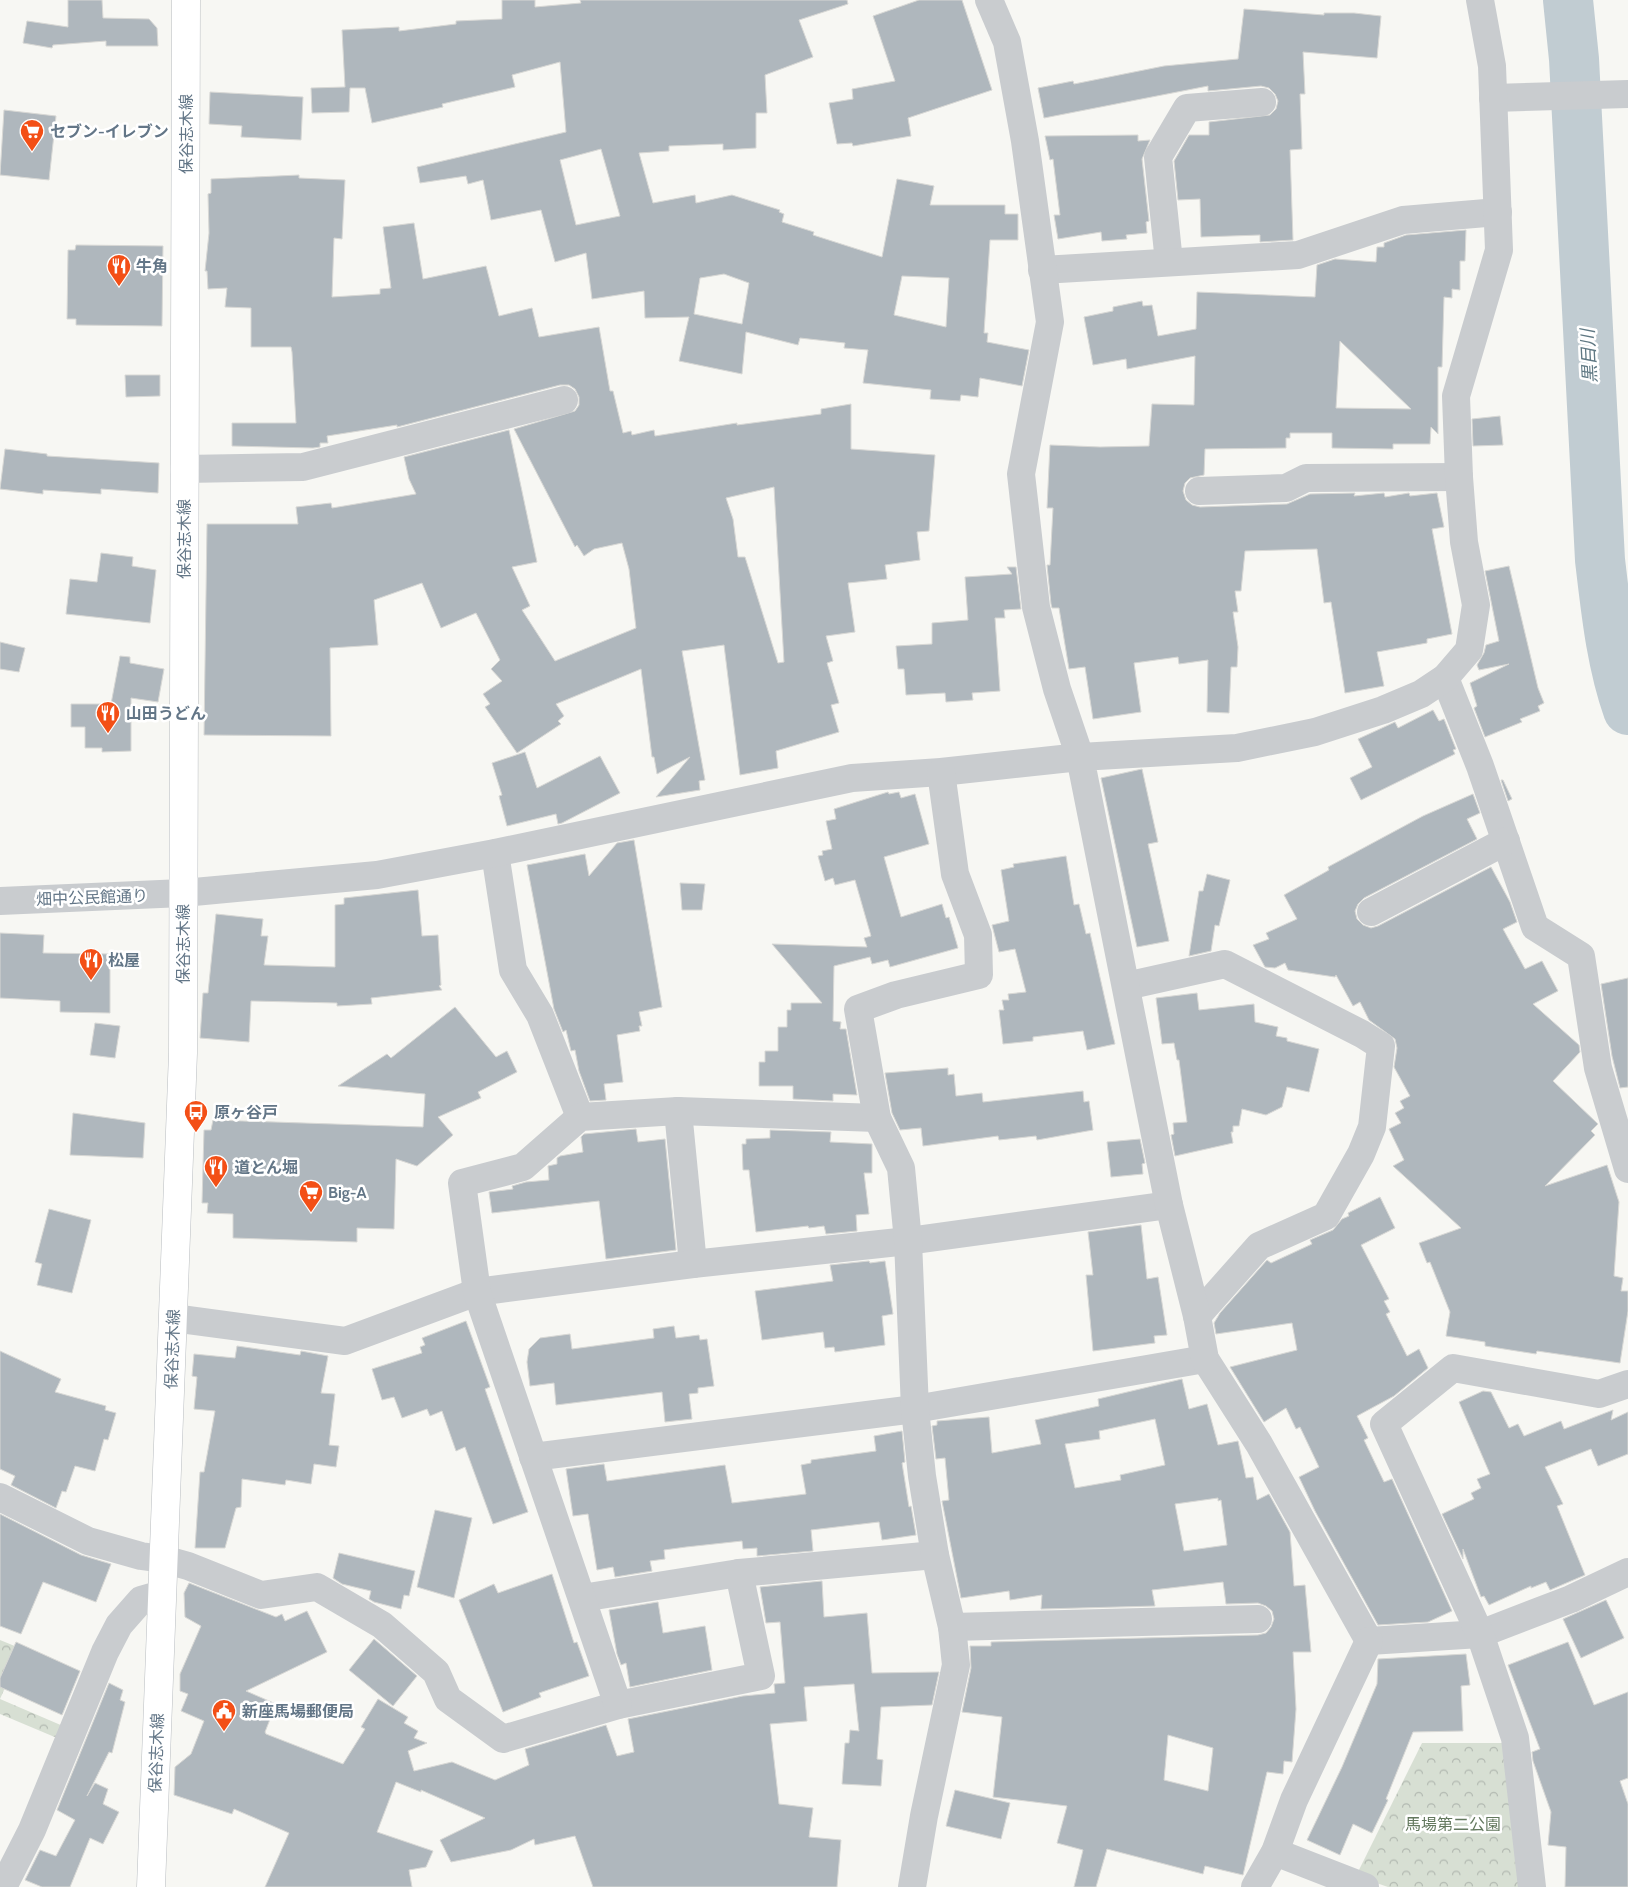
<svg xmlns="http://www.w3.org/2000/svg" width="1628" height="1887" viewBox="0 0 1628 1887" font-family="Cabin,'Noto Sans JP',sans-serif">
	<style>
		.park { fill: url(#park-crowns) }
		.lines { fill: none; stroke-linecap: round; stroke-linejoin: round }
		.river { stroke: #c1ccd2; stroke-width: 50 }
		.building { fill: #afb7bd; stroke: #d8d8d5; fill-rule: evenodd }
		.major-casing { stroke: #b9bdc1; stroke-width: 29 }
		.minor { stroke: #c9cccf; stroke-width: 28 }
		.major { stroke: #fff; stroke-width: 28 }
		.labels { text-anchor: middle; stroke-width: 5; stroke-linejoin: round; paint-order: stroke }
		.poi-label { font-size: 16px; font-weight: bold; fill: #637687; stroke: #fff; text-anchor: start }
		.street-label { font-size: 16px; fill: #637687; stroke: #fff }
		.park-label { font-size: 16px; fill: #63785e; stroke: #fff }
		.water-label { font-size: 18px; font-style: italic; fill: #5f7883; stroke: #fff }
	</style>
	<defs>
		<pattern id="park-crowns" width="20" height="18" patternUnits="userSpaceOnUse" patternTransform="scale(1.25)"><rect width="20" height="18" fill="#d7dfd3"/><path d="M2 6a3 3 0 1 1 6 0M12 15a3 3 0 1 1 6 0" fill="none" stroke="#b2b9b1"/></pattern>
	</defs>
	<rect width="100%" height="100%" fill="#f7f7f3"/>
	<g class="park">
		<path d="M0,1640L22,1649L0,1699L63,1726L57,1738L0,1714Z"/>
		<path d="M1422,1743H1507L1526,1887H1388L1356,1876Z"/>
	</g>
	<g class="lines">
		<path class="river" d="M1568,0L1574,59L1600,560C1606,610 1611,662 1628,710"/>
	</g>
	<g class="building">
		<path d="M68,0H102L103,18L149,19L157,28L158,46H106V41L53,45L52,48L23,43L27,21L68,27Z"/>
		<path d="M502,0H535V7L581,3L580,0H847L848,4L799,20L813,57L765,75L767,113H756V148L723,150V144L669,146V151L639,153L653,203L695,195L696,203L732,195L780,210L779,212L784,214L782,222L814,232L813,235L882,257L897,179L934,186L930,205H1005V214H1018V240H990L984,333H988L987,342L1029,350L1022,386L980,378L978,397L961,395L960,401L930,399L931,390L863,383L868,350L844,348L845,343L800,338L798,345L746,332L742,374L679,361L689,317L645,318L644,291L592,299L586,253L555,262L541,210L491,220L483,180L468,184L466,176L420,183L417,167L566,132L560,62L512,75L515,87L442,104L443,107L372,123L365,88H350L349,112L312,113L311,88L345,87L342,30L399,27V31L456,24V21L502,19ZM601,149L620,216L576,225L560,160ZM724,274L749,283L742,324L694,314L700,278ZM902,276L949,278L946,327L894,315Z"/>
		<path d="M919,0H962L992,90L908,118L911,136L853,146L852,143L837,144L829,103L853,99L852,89L895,81L873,16Z"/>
		<path d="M1244,9L1324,15V13H1354L1381,16L1377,58L1303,52L1305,94H1300L1302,149L1290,150L1293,240L1260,242V235L1201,237L1200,199L1178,200L1174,161L1189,135H1209V122L1270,115L1276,109L1278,101L1275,94L1269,88L1261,86L1208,91V86L1044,118L1038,88L1073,81L1074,84L1164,66L1238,59Z"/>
		<path d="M210,92L303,97L301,140L241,137L242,126L209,124Z"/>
		<path d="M4,110L56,116L49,180L0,175Z"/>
		<path d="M1138,135V141L1150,140L1142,159L1149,221L1146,222L1147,233L1126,235L1127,239L1102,241L1101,232L1058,239L1054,215H1060L1053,159L1050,160L1045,136Z"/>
		<path d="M299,175V178L345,180L342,239L334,238L332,297L380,294V289L391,288L383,227L414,223L423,279L486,266L499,316L532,308L539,337L599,327L610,391H613L623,433L631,431L632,435L654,430L655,436L737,423V425L821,414V409L851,404V449L935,455L929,531L917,532L920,560L885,565L887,579L848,583L855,632L826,636L833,661L827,663L839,703L831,705L839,732L776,751L778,768L740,775L724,645L682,651L705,780L699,781L700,790L656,797L690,757L657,774L654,757H652L641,669L556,704L564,716L558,721L561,724L517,753L485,707L490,704L483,694L502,681L491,669L500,660L476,613L441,628L422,583L374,600L378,645L330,648L331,736L204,735L207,524H298L296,507L331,503L332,508L416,494L409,479L404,457L509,430L537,562L512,567L530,606L522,610L555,661L636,628L629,569L622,543L594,549L584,556L577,545L575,547L514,429L575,411L579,405V397L575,389L569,385H560L397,427V425L327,436L328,443H320V447L313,448L232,446V423H296L292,352L291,347H251V308L225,307L227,288L208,289L207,271H205L209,233L208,194L211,193V179ZM774,487L784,662L778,663L745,557H738L733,519L726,498Z"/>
		<path d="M1466,230L1465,261H1460V290L1452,289V298L1444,297L1442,367H1438V434L1431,427L1430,444H1393V449L1332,448V433H1290V438H1286V448L1205,449L1204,475L1190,478L1185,483L1183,491L1186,500L1192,505L1200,507L1287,504L1310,494L1355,493L1354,496L1384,493L1385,497L1409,493L1410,496L1437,493L1444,527L1432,529L1452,634L1427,639V643L1377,652L1384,686L1345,693L1331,602L1324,603L1317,549L1245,551L1241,591H1235L1238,612H1233L1238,647L1237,667H1231L1229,713L1207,712L1208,660L1179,664L1178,657L1134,663L1141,712L1093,719L1085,667L1069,669L1059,608H1052L1051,604L1047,565H1050L1053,508H1047L1050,445L1100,447L1149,446L1152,404L1194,405L1195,356L1127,369L1126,359L1093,365L1084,317L1113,311V307L1142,301L1143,306L1152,305L1158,336L1196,329L1197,292L1315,297L1317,265L1335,259L1376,262L1377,247H1384V243L1406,235ZM1340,341L1411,409L1336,408Z"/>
		<path d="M76,245L163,246L162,326L76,325V319H67L68,250H75Z"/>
		<path d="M125,375H160V396L126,397Z"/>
		<path d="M1500,416L1503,445L1473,446L1472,419Z"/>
		<path d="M5,449L47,454V456L159,463L158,493L101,489V494L43,490V494L0,489Z"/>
		<path d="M101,553L133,557L132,566L156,570L150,623L66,614L70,579L97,582Z"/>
		<path d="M1509,566L1538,688L1544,703L1538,706L1540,711L1520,719L1522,722L1485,737L1474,708L1477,706L1470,683L1509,664L1479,670L1477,665L1484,653L1486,645L1499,641L1485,571Z"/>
		<path d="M1007,567H1016L1021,609L1004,610L1005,618H995L1000,691L972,693L973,700L946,702L945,693L906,695L904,669H898L896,646L932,644V623L968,620L965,577L1012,574Z"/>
		<path d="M0,642L25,648L19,672L0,669Z"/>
		<path d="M120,656L130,657V663L164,669L158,702L131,698V751L102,752V748H85V727H71V704H111Z"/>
		<path d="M1433,710L1439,721L1444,719L1456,749L1453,750L1455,754L1361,800L1350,778L1372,767L1358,739L1395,722L1398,728Z"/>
		<path d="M525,752L537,788L600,756L620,793L562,823L558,824L556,814L507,826L499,796L502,795L492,763Z"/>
		<path d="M1142,769L1158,842L1148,844L1169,941L1137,947L1101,778Z"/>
		<path d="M1501,780H1503L1512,799L1508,801Z"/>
		<path d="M888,792L889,794L899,792L901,798L915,794L929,844L884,857L901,917L942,904L946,918L949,917L958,948L890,967L888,960L872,964L870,957L834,966L833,1021L841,1022L840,1029H846L857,1095L833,1094V1101L793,1099V1086H759V1062H765V1051H778V1027H787V1010H791V1003H822L772,944L867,947L864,938L871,936L855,880L835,885L833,878L825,881L818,856L823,855L822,851L832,849L826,821L836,819L834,809Z"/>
		<path d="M1473,794L1480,813L1467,819L1477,839L1364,898L1358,904L1355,911L1357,919L1363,925L1371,928L1378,926L1491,867L1510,902L1517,922L1503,929L1525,969L1542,961L1558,991L1533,1004L1579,1045L1580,1052L1553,1081L1598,1124L1591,1131L1595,1135L1545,1186L1607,1165L1619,1202L1614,1276L1623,1278L1621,1291H1628V1311L1620,1363L1537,1351L1536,1354L1485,1346V1342L1446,1336L1450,1312L1430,1262L1427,1263L1419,1243L1461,1228L1393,1166L1404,1160L1389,1129L1401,1123L1395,1113L1404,1108L1400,1101L1410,1096L1394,1067L1397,1048L1395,1039L1369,1020L1360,1002L1353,1006L1336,975L1335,977L1288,970L1285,963L1275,968L1265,967L1253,945L1269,939L1266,933L1297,919L1284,895L1322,874L1329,870L1328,867L1423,816Z"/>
		<path d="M634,840L662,1007L639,1012L642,1026H639L640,1031L617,1035L623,1082L604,1084L606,1100L590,1101L579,1071L575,1050L571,1051L566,1030L563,1032L554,1009L527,865L585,854L589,876L617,843Z"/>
		<path d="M1066,856L1074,905L1079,904L1086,934L1090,933L1115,1044L1087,1050L1083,1031L1033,1037V1041L1003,1044L999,1010H1004L1002,1000H1009L1008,994L1026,992L1015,949L999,952L992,925L1009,921L1001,870L1014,867L1013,864Z"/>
		<path d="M1207,874L1230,880L1219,926L1215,925L1211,951L1189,956L1199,891H1203Z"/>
		<path d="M680,883L705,884L702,910H682Z"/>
		<path d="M418,890L422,936L438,935L441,985L439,986L442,990L371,998L372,1004L337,1006V1003L251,1001L249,1042L200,1038L203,993H208L216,914L263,919L261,936H268L264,965L335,967V905L344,904V898Z"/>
		<path d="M0,933L44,935L43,953L110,954V1013L60,1012V1001L0,998Z"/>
		<path d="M1628,978V1087L1620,1088L1612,1056L1601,984Z"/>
		<path d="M1197,993L1199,1010L1254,1004L1255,1022L1278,1027L1276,1036L1287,1038V1041L1319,1049L1309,1092L1287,1087L1282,1107L1266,1115L1242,1109L1239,1126H1233V1132H1231L1233,1143L1175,1156L1171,1135L1174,1134L1173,1123L1187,1122L1179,1060H1177L1174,1043L1162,1044L1156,998Z"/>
		<path d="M455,1007L496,1057L507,1051L517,1072L478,1092L481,1098L438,1117L453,1135L417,1166L396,1159L394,1229L357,1228V1242L233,1238V1214L207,1213L208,1203H202L204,1130H211L213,1120L423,1127L425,1094L338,1086L387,1054L391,1058Z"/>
		<path d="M95,1023L120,1026L115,1058L90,1055Z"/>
		<path d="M948,1068V1075L954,1074L956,1096L982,1093L983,1102L1083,1091L1084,1102L1089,1101L1093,1130L1037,1140L1036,1136L999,1140L998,1136L923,1146L921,1128L900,1130L892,1113L885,1073Z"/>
		<path d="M73,1113L145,1123L143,1158L70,1155Z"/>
		<path d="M636,1129L638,1142L665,1139L676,1250L606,1259L599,1201L492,1213L489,1192L513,1189L512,1186L526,1182L549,1180L548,1166L557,1164V1158L560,1156L583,1152L581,1137L584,1134Z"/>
		<path d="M770,1130L831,1132L830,1142L872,1144V1173H864L869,1214L856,1215L857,1231L826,1234L824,1226L809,1228L808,1226L756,1232L749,1170H743L742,1144H746V1139L770,1138Z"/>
		<path d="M1140,1139L1145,1163L1142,1164L1143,1174L1111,1177L1107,1142Z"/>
		<path d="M1380,1197L1395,1228L1361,1245L1389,1299L1384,1301L1390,1312L1386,1314L1407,1356L1419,1349L1428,1368L1394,1396L1357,1416L1368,1438L1364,1440L1384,1482L1392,1479L1452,1611L1428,1622L1378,1625L1315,1511L1299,1477L1319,1467L1300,1427L1296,1429L1286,1408L1264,1422L1230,1367L1297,1350L1292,1323L1216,1334L1214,1323L1220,1313L1267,1260L1271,1263L1312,1244L1310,1240L1333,1230L1342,1219L1349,1216L1348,1213Z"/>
		<path d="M49,1209L91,1220L72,1293L37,1285L42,1264L35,1262Z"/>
		<path d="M1141,1225L1147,1279L1158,1277L1167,1335L1154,1336L1155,1343L1093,1351L1086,1275H1093L1088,1232Z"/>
		<path d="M869,1261L870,1263L885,1261L893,1314L882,1316L885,1345L835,1352L834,1347L825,1348L823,1332L762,1340L755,1291L833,1281L830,1265Z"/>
		<path d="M466,1321L490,1387L485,1389L528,1512L493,1524L465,1447L456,1451L442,1411L430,1416L427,1409L402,1418L394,1397L382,1400L372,1369L422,1353L420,1347L425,1345L422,1338Z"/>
		<path d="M674,1326L676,1338L699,1335L700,1340L707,1339L714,1386L698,1388V1393L689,1394L692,1419L665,1422L662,1392L556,1405L554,1383L530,1386L527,1362L529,1349L540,1338L570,1334L572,1349L654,1338L653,1329Z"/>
		<path d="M237,1346L300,1355L301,1351L328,1356L321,1393L335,1394L329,1445L339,1446L336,1467L314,1464L311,1484L286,1480L285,1485L242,1479L241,1507L236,1508L225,1548H195L200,1472H204L215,1411L194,1409L197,1377L192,1376L194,1354L235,1358Z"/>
		<path d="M0,1351L61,1379L55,1392L106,1406L105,1410L116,1413L108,1440L104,1439L95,1471L75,1466L66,1492L62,1491L56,1508L11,1485L15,1476L0,1469Z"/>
		<path d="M1182,1379L1189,1409L1207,1404L1218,1445L1238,1441L1246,1478L1253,1477L1257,1500L1269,1494L1290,1532L1294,1586L1305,1585L1311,1652H1293L1296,1709L1292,1762L1284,1761L1283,1774L1267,1772L1243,1875L1205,1866L1203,1874L1107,1849L1096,1887H1074L1083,1850L1057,1843L1067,1806L993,1797L1002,1717L962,1712L971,1668L970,1646H991V1642L1258,1635L1266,1633L1271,1627L1274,1619L1272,1611L1266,1606L1258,1603L1226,1604L1223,1582L1152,1590L1155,1606L1041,1609L1042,1595L1010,1600L1009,1591L961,1598L942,1501L949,1500L945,1458L936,1459L932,1426L937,1425V1421L989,1417L992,1453L1041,1444L1035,1420L1099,1406L1098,1399ZM1155,1419L1165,1465L1120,1475L1121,1480L1075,1488L1065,1444L1100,1439L1099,1431ZM1218,1498V1501L1221,1500L1227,1545L1184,1551L1175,1504ZM1168,1735L1213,1748L1208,1791L1164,1780Z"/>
		<path d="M1483,1391L1491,1392L1509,1428L1518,1424L1524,1436L1561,1421L1564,1429L1613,1410L1611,1420L1628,1412V1454L1598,1466L1591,1449L1545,1467L1563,1504L1557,1506L1585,1575L1550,1590L1546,1582L1531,1588V1586L1489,1605L1484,1596L1481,1597L1463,1549V1559L1442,1514L1474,1499L1471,1493L1481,1488L1477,1479L1490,1474L1459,1402Z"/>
		<path d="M902,1431L905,1462L902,1463L909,1507L911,1506L916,1535L882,1540L879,1522L811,1530L813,1551L757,1556V1548L743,1549L742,1541L686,1547L664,1550L665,1559L650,1561L652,1571L615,1577L613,1567L597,1570L588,1514L573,1516L566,1469L604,1464L607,1481L725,1465L732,1503L806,1494L801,1465L811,1463V1460L876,1451L874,1436Z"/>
		<path d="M435,1510L472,1518L454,1598L417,1587Z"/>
		<path d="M0,1514L81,1555L111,1564L96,1602L43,1582L21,1634L0,1626Z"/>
		<path d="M339,1553L415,1571L409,1596L404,1595L401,1609L374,1602L369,1599L371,1591L342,1584L333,1578Z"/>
		<path d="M552,1574L574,1643L577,1642L589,1676L539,1693L541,1697L503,1712L459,1600L494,1584L498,1593Z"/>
		<path d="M822,1581L824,1617L867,1613L872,1673L939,1672L932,1705L881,1707L877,1759L883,1760L881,1786L842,1784L845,1743H849L850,1730L859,1731L854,1684L804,1687L807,1721L770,1724L779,1804L813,1808L809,1837L841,1840L837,1887H593L575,1836L535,1845L534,1839L511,1850L451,1862L440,1840L485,1818L421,1790V1792L396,1782L377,1832L433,1851L426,1867L409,1870L412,1887H265L289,1833L234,1809L232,1814L174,1795L175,1767L191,1754L204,1721L181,1711L188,1694L180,1691V1674L201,1626L185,1617L184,1593L189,1583L276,1617L282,1614L285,1621L307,1611L327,1652L246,1691L276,1704L265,1732L266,1734L343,1764L365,1729L361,1727L378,1699L408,1717L404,1723L418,1731L414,1738L427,1743L408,1751L414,1771L452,1762L495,1780L529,1765L525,1749L606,1725L617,1756L634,1752L628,1719L743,1696L775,1693L774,1684L785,1683L780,1622L766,1623L760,1587Z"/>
		<path d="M1606,1600L1624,1638L1581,1658L1563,1619Z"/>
		<path d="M658,1602L663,1633L705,1626L712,1670L630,1687L626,1663L621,1665L617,1654L609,1610Z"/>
		<path d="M374,1639L417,1676L393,1706L349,1670Z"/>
		<path d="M16,1642L80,1671L62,1715L0,1687V1678Z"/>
		<path d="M1568,1642L1594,1705L1628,1692V1778L1620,1781L1628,1804V1887H1565L1566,1847L1548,1845L1551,1812L1533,1761L1532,1752L1540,1749L1508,1665Z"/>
		<path d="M1466,1654L1470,1685L1461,1686L1463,1731L1413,1732L1386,1799L1388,1800L1372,1833L1353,1824L1340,1855L1307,1840L1342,1767L1377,1684L1378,1659Z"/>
		<path d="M109,1683L123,1690L120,1700L125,1702L112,1753L109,1752L87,1796L95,1783L108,1789L103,1804L119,1812L103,1844L90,1838L70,1887H42L25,1880L40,1850L56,1856L75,1820L57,1810Z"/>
		<path d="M955,1790L1010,1803L1001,1839L946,1826Z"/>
	</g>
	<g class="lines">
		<g class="major-casing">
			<path id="major" d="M151,1887L183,1053L186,0"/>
		</g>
		<g class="minor">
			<path d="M1493,98L1628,94"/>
			<path d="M1169,262L1158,157L1187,108L1262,102"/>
			<path d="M1042,270L1298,255L1403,220L1498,212"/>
			<path d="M184,469L303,467L564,400"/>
			<path d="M1199,491L1286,488L1306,478L1459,477"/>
			<path d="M1445,678L1480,766L1535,927L1581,956L1598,1068L1628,1169"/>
			<path d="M495,853L513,970L540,1015L580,1117"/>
			<path d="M0,901L183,893L377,875L495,853L852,778L941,772L1080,757L1057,689L1036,607L1021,474L1050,322L1025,141L1007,42L989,0"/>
			<path d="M1371,912L1506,841"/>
			<path d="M1126,986L1225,964L1362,1034L1381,1046L1372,1127L1361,1154L1326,1216L1259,1246L1197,1316"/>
			<path d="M678,1111L693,1264"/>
			<path d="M173,1318L345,1341L477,1292L693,1264L908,1241L1169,1205"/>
			<path d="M533,1457L915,1409L1205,1359"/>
			<path d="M0,1497L88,1541L141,1556L163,1559L188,1566L261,1595L317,1587L382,1625L436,1672L448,1699L503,1739L618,1705L761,1676L739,1573"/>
			<path d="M582,1598L739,1573L935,1555"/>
			<path d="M952,1627L1258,1619"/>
			<path d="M1369,1641L1259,1444L1205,1359L1197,1316L1169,1205L1080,757L1237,748L1315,732L1383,710L1421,694L1445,678L1469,650L1476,605L1464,542L1459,477L1456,396L1499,250L1492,66L1480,0"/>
			<path d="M1369,1641L1480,1634L1571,1599L1628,1572"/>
			<path d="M618,1705L477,1292L462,1183L523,1167L580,1117L678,1111L877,1118"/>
			<path d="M1275,1852L1365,1887"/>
			<path d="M3,1887L32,1830L105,1652L119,1625L141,1600L162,1594"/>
			<path d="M912,1887L924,1816L956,1665L952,1627L935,1555L922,1476L915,1409L908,1241L901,1168L877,1118L858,1009L896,995L979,975L978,935L955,874L941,772"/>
			<path d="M1255,1887L1275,1852L1294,1800L1369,1641"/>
			<path d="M1532,1887L1515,1738L1480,1634L1384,1424L1453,1368L1599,1394L1628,1384"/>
		</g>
		<use href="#major" class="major"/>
	</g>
	<defs>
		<g id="supermarket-pin" transform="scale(1.25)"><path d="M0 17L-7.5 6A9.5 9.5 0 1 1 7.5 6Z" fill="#f34f16" stroke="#fff"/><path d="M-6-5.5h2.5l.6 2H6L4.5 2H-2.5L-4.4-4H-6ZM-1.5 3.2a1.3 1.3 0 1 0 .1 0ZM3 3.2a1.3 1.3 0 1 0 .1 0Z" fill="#fff"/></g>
		<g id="restaurant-pin" transform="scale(1.25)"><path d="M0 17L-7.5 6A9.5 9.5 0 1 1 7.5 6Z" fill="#f34f16" stroke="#fff"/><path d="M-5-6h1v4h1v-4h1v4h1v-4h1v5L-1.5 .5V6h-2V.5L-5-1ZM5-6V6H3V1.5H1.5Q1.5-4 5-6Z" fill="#fff"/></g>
		<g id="bus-pin" transform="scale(1.25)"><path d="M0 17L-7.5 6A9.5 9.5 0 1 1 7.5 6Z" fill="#f34f16" stroke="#fff"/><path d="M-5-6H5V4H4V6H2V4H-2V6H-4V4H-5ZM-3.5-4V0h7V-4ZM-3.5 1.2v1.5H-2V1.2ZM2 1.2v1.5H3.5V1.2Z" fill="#fff"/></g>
		<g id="civic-pin" transform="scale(1.25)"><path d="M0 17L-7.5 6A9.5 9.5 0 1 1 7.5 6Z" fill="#f34f16" stroke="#fff"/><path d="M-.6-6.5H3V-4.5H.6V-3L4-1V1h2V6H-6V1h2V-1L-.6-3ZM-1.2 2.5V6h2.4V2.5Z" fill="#fff"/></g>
	</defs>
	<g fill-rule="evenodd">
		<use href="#supermarket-pin" x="32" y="131"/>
		<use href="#restaurant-pin" x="119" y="266"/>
		<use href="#restaurant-pin" x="108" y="713"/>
		<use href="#restaurant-pin" x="91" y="960"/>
		<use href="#bus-pin" x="196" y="1112"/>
		<use href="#restaurant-pin" x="216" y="1167"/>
		<use href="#supermarket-pin" x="311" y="1192"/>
		<use href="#civic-pin" x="224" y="1711"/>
	</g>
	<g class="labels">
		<g class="poi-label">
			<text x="50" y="137">セブン-イレブン</text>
			<text x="136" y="272">牛角</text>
			<text x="126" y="719">山田うどん</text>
			<text x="108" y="966">松屋</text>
			<text x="214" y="1118">原ヶ谷戸</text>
			<text x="234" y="1173">道とん堀</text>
			<text x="328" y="1198">Big-A</text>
			<text x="242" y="1717">新座馬場郵便局</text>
		</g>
		<g class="street-label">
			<text transform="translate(186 134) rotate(-90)" y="6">保谷志木線</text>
			<text transform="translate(184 539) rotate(-90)" y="6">保谷志木線</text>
			<text transform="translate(92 897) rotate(-2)" y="6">畑中公民館通り</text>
			<text transform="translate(183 944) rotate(-90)" y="6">保谷志木線</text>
			<text transform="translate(172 1349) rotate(-88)" y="6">保谷志木線</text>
			<text transform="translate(156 1753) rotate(-88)" y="6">保谷志木線</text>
		</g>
		<g class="park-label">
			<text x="1453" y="1830">馬場第二公園</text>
		</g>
		<g class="water-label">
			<text transform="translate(1589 356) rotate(-93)" y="6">黒目川</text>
		</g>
	</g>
</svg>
